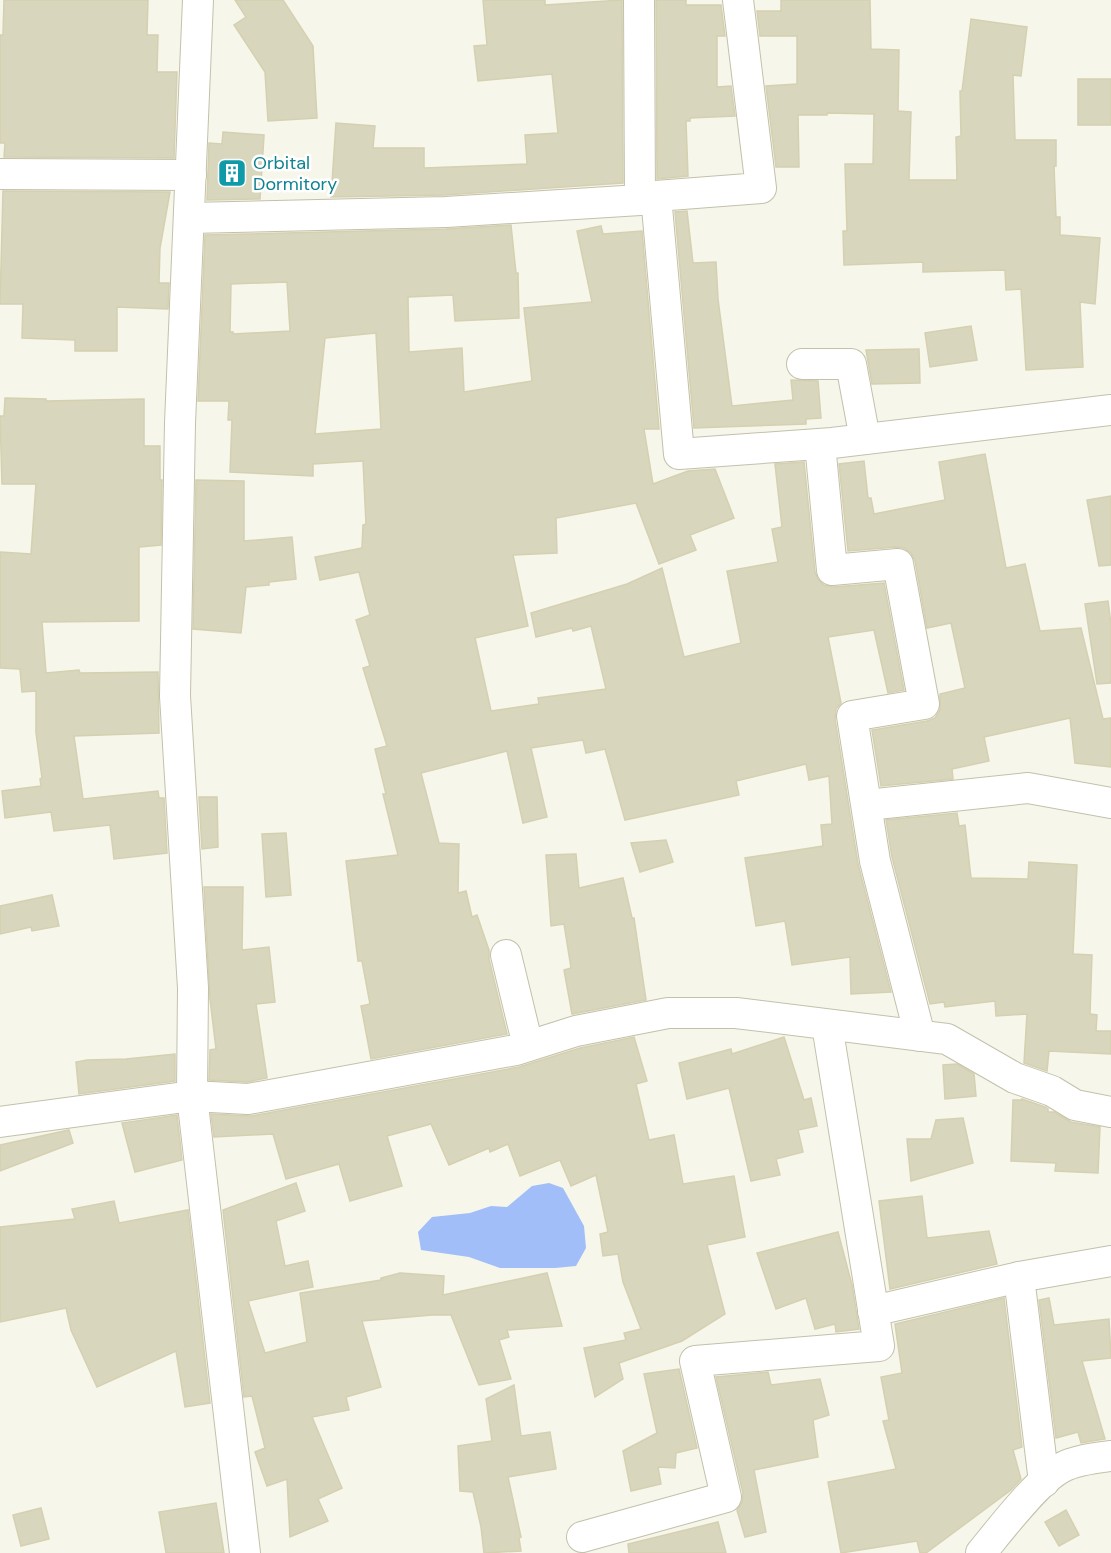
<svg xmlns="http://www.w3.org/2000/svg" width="1111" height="1553" viewBox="0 0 1111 1553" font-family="'DM Sans',sans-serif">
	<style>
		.water { fill: #a1bef8 }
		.building { fill: #d9d6be; stroke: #d5d0b0; stroke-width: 1.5; fill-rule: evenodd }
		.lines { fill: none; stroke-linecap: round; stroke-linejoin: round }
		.minor-casing { stroke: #c3c1ab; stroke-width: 32 }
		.minor { stroke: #fff; stroke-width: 30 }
		.labels { text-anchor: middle; stroke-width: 5; stroke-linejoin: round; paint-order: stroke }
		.culture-label { font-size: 18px; fill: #0d838f; stroke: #fff; text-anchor: start }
	</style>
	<rect width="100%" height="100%" fill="#f6f6ea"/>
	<path class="water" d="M549,1183L563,1188L584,1226L586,1248L576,1266L555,1268H500L469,1257L421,1250L418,1232L432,1217L470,1213L491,1206L507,1207L532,1186Z"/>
	<g class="building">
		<path d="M4,0H148L147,35H158L157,72H177L174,158L4,157L5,143H0V35H3Z"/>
		<path d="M235,0H283L313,46L317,118L268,121L265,72L234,25L246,17Z"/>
		<path d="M483,0H545V5L622,0L623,183L445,195L331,197L336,123L375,126L373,148H424V168L527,164L525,135L558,133L552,74L478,81L474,46L487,45Z"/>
		<path d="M656,0H686V5H721L725,36H717V87L731,86L735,116L690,118V121H686L688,176L657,179Z"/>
		<path d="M781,0H870L871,49L899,50L898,111L911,112L909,180H957L956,137L961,136L960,91H962L971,19L1027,27L1021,76L1013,75L1015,140H1056V166H1054L1056,217H1060V235L1100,238L1095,304L1080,302L1083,367L1026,370L1021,289L1006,290L1005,270L923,272V262L844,265L843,231H847L845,164H873L874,114L827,113V115H798L799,167H776L766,86L797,84V36H760L757,11H781Z"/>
		<rect x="1078" y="79" width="33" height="46"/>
		<path d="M223,132L264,135L260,199L207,200L209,143L222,144Z"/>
		<path d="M3,191L170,192L160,248L159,283H169L168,309L117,307V351H75V340L22,338L23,304H0Z"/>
		<path d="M687,211L693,263L716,262L718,299L732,406L793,400L791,380L818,381L821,418L806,419V424L694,428L675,212Z"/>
		<path d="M511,225L516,273H518L519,318L455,321L453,295L408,297L409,352L462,348L464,392L532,381L524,308L592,302L577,231L601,226L603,234L642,231L659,429H644L653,484L688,471L715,469L734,518L690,535L696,550L659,564L636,503L556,518L557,553L513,555L528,626L475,638L491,711L539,704L538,698L606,689L591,626L573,631L572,628L536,637L531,613L627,584L662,568L684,657L741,643L727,571L778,562L772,529L782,527L775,464L804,462L815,572L818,579L824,585L833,587L884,583L904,690L888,693L874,630L828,637L841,703L836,709L835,719L858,864L891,992L851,994L850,957L792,965L785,921L756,926L745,858L823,846L821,825L832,824L829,776L809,780L806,764L736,781L739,795L625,820L605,749L586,753L583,740L531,748L547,817L523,823L507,751L421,773L439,843L459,844L458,893L466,891L472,917L477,915L489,950V959L507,1034L371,1059L361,1006L370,1004L362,961H358L346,861L398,855L383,794H386L375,749L387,746L363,668L370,666L356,620L370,615L359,572L320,580L315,557L362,548L363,525L366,524L363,461L313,464V476L230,472L232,420H228L229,401H198L205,235L446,229ZM287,282L290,331L233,334V332H230L231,284ZM376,333L381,429L315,434L325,338Z"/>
		<path d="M971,326L977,360L930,367L925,333Z"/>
		<path d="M919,349L920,383L872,384L866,350Z"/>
		<path d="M5,398L46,399V401L144,399V446H160V480H162L161,545L139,547V621L42,622L46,673L79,670L80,673L158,672L159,733L74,736L83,799L158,791L159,798H164L167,853L114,859L110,825L54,831L51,812L5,818L2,791L41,786L40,779L42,778L36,733V691L22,692L20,669L0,668V552L31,554L36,484H2L0,416H4Z"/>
		<path d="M985,454L1006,568L1025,564L1040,631L1081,628L1103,719L1111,718V767L1075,763L1070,718L984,737L989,761L952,769L953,779L881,786L872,730L927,721L935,718L940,710V694L965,688L951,623L927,628L915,561L911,553L904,548L896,547L848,551L839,464L864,461L868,498H871L874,514L945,500L939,462Z"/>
		<path d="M196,480L244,481V541L292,537L296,579L269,582V585L246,587L241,633L193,629Z"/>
		<path d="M1111,496V565L1099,566L1087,500Z"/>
		<path d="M1108,601L1111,624V683L1097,684L1085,604Z"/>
		<path d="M199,797H217L218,847L202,849Z"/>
		<path d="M957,813L959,826L965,825L971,878L1028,879L1029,862L1077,865L1073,954L1092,955L1090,1014L1097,1015L1096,1031H1111V1054L1049,1051L1047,1071L1024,1063L1027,1014L996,1016L995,1001L945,1007L944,1002L930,1004L892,857L886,820Z"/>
		<path d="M286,833L291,895L266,897L262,834Z"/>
		<path d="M666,840L673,862L640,872L631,843Z"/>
		<path d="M576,854L579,888L623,878L632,918H634L646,1000L572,1014L564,970L571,968L564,924L551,926L546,855Z"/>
		<path d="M204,887H243L242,950L269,947L275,1002L256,1004L267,1078L247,1082L209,1080L210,1050L216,1049L210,999Z"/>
		<path d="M52,895L59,926L32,931L31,927L0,934V906Z"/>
		<path d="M634,1037L647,1081L636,1084L649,1140L674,1135L683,1184L734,1176L745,1237L707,1245L725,1314L682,1341L619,1363L623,1379L595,1397L584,1348L626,1340L624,1333L641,1329L623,1282L618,1254L603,1256L600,1234L608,1232L596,1175L571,1186L560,1160L520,1176L508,1144L490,1152L489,1148L449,1165L431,1124L387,1136L402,1186L350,1201L339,1164L286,1179L273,1134L214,1137L211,1114L251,1116L519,1067L580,1048Z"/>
		<path d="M784,1037L804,1100L811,1098L817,1126L798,1130L803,1152L776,1159L780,1175L751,1181L729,1088L687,1099L679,1063L731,1049L732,1054Z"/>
		<path d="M175,1054V1081L79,1094L76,1062L87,1060L126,1059Z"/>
		<path d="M957,1064L974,1074L976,1096L945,1099L943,1065Z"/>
		<path d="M1022,1099L1045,1107L1048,1109V1112H1054L1071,1122L1100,1127L1098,1173L1055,1171L1056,1163L1011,1161L1013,1100H1022Z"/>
		<path d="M177,1115L182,1160L135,1172L122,1123Z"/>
		<path d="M963,1118L973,1163L911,1181L907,1139H931L936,1120Z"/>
		<path d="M69,1130L73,1143L0,1171V1145Z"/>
		<path d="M296,1183L305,1211L276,1221L285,1266L308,1261L313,1287L248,1301L265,1353L307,1342L300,1293L381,1280V1278L400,1273L444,1276L443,1295L547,1273L562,1326L507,1330L509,1337L499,1340L511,1379L479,1385L451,1315H432L362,1321L381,1387L346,1397L349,1410L312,1417L342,1488L318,1499L328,1521L290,1537L287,1479L267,1486L255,1452L265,1448L252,1396L244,1397L223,1210Z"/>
		<path d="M922,1196L927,1238L989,1231L997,1264L890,1289L879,1201Z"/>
		<path d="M114,1201L119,1223L188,1210L210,1403L185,1407L176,1351L97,1387L71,1330L66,1308L0,1322V1227L75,1219L72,1209Z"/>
		<path d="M838,1232L852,1285L859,1329L836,1332L835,1324L815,1329L806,1298L776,1309L757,1253Z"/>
		<path d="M1004,1298L1022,1447L1013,1450L1021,1479L1011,1490L926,1553H920L917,1541L841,1553L828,1482L896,1469L883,1421L889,1420L881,1377L902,1373L895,1324Z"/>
		<path d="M1049,1298L1054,1325L1109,1319L1111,1358L1082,1361L1105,1439L1081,1443L1078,1432L1056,1438L1039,1300Z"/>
		<path d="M679,1369L697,1448L676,1453L675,1468L658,1467L661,1484L631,1491L623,1451L657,1433L644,1374Z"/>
		<path d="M768,1372L771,1385L820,1379L829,1415L813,1420L818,1457L754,1470L766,1532L745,1537L737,1510L742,1502L743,1493L716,1377Z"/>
		<path d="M514,1385L521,1436L550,1432L556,1469L508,1477L521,1537L519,1538L521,1551L484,1553L481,1527L473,1492L460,1491L458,1446L492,1441L486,1399Z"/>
		<path d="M216,1503L224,1553H166L159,1512Z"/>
		<path d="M41,1508L49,1539L21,1546L13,1515Z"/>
		<path d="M1066,1510L1079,1535L1059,1546L1045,1522Z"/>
		<path d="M718,1522L726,1553H629L628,1544Z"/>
	</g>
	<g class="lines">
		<g class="minor-casing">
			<g id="minor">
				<path d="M198,0L180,423L175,696L193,988L192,1096L245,1553"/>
				<path d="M639,0L640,200"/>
				<path d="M0,174L191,175"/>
				<path d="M656,196L679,454L832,443L1111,410"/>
				<path d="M189,218L446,212L640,200L656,196L761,188L738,0"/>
				<path d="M802,364H851L865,439"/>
				<path d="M820,444L832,570L898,564L924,704L852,716L875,861L920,1036"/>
				<path d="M867,805L1028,788L1111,803"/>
				<path d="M506,955L528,1046"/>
				<path d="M0,1122L192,1096L248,1099L516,1050L576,1031L668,1013H736L947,1039L1015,1078L1052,1091L1075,1105L1111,1112"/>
				<path d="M873,1311L1019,1277"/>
				<path d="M1044,1482L1019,1277L1111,1261"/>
				<path d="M582,1537L726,1497L695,1361L879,1346L827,1025"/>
				<path d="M981,1553C999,1531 1038,1480 1061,1468C1075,1460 1095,1458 1111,1456"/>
			</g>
		</g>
		<use href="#minor" class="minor"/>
	</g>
	<defs>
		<g id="building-square" transform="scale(1.5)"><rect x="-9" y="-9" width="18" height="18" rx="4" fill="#0f9aa8" stroke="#fff"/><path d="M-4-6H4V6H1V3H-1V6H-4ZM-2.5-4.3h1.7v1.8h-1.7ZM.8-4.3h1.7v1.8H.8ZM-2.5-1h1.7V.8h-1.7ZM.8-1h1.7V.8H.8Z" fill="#fff"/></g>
	</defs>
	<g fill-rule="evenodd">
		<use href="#building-square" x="232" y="173"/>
	</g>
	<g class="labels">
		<g class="culture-label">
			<text x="253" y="169">Orbital<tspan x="253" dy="21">Dormitory</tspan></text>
		</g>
	</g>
</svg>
